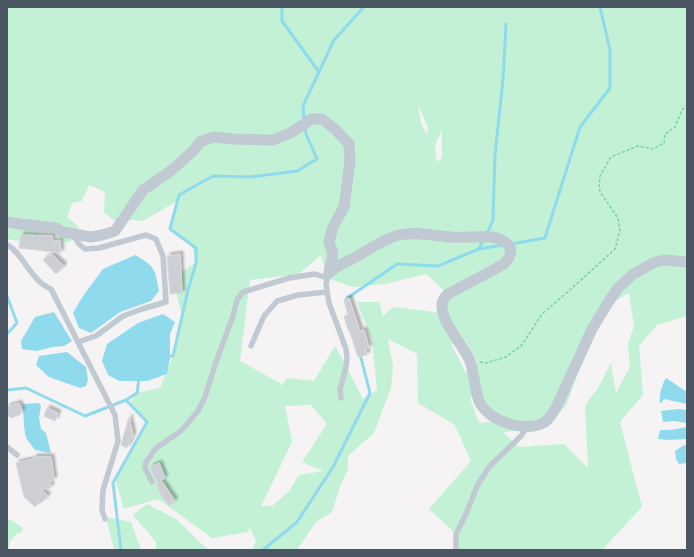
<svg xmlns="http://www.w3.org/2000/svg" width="694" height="557" viewBox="0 0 694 557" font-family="Signika,sans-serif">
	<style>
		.green { fill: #c3f1d5; fill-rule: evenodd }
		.water { fill: #90daee }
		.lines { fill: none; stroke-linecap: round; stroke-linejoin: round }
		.stream { stroke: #90daee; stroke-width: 3 }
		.building { fill: #cdcfd5; stroke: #d7d9de; filter: url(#shadow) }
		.path { stroke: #7ad0a6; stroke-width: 1.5; stroke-dasharray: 3 2; stroke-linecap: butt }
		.lane { stroke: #c1cad2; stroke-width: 5.5 }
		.street { stroke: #c1cad2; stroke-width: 11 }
	</style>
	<defs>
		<filter id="shadow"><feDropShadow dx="3" dy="-3" stdDeviation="1" flood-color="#0004"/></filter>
	</defs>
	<rect width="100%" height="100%" fill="#f5f3f3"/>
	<g class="green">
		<path d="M7,7H687V316L657,325L639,346L643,395L620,422L642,507L602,550H455L456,534L429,509L471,461L455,425L418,403L417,354L388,339L393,366L391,388L374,433L348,456V469L341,484L332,512L316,522L297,550H252L256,541L250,528L248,532L212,538L158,499L124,509L115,478L147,422L130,403L137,393L160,388L173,356L182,316L172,277L196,263L192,245L170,229L177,201L143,221L120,219L118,223L104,213L105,192L89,185L82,201L72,203L67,217L79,227L78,238L66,243L54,234L40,232L24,242L7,239ZM418,104L428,128L427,135L421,123ZM442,128V158L437,162L435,149L437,139L440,136ZM321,255L327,278L353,287L385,284L426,274L448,294L443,313L393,307L383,316L379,302H357L372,341L377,390L363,399L342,358L335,346L314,381L287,378L281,386L280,383L240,361L250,280L299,274ZM629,293L634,326L628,344L630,367L616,393L611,363L598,388L585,405L588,468L564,444L519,447L503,432L537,429L566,406L601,309ZM465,340L477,361L466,373L451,344ZM483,395L491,422L479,423L470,398ZM311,405L327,424L302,462L324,471L299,475L289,491L272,506H261L292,442L285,406Z"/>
		<path d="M147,504L176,519L208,550H156V542L133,515Z"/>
		<path d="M106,517L131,522L141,550H114Z"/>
		<path d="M9,519L23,528L21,533H17L10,541L9,548L11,550H7V521Z"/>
	</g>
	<g class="water">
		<path d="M135,255C155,266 155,269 159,291L151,301L120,312L91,333L79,328L73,313L83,296L103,269Z"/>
		<path d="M54,312L72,341L64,346L53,347L37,351L22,349L21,341L35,317Z"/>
		<path d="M163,314L175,322L170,334V358L167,374L147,381H119L108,375L102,361L107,344L138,323Z"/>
		<path d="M67,352L86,367L88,380L86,386L80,388L49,377L36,365L39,356Z"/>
		<path d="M666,378L687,392V404L664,399L660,404C659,395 661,387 666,378Z"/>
		<path d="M39,403L41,406L39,418L41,429L46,433L51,453L35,450L26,438L24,427L23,404Z"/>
		<path d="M678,409L687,410V423L674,421L663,422L661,411Z"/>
		<path d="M687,427V439L669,440L658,439L660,430H670Z"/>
		<path d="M684,445H687V463L679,464L676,459L675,451Z"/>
	</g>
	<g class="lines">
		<g class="stream">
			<path d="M282,7V21L319,72"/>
			<path d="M304,120L303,106L334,40L364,7"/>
			<path d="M487,234L493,220L495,154L503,80L506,24"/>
			<path d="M511,244L545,238L580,127L610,88V50L600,7"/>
			<path d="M479,249L484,239"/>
			<path d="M7,296L17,323L7,334"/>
			<path d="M347,302L346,299L397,264L438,266L479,249L503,245"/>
			<path d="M167,357L173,356L188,290L196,263V248L170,229L179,195L213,176L250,177L297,171L317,159L306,134L305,126"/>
			<path d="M7,390L26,388L85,416L126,400L147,422L113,483L121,550"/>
			<path d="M126,400L137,393L139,378"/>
			<path d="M263,550L297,522L333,467L370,393L360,354"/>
		</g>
	</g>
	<g class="building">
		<path d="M21,235L52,236L53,241H60L61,253L19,248Z"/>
		<path d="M51,253L64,266L56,274L43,260Z"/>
		<path d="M180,254L182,293L170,294L167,256Z"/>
		<path d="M349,298L360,331L364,330L369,348L366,349L367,355L358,357L349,330H348L344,316L348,315L344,300Z"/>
		<path d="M19,403L22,412L19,413L20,415L10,418L7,412V407Z"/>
		<path d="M47,408L58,413L55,421L44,416Z"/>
		<path d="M129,417L133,435L127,448L121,445Z"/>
		<path d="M34,457H51L54,480L50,481L51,488L40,489L48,496L41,503L40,502L35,507L24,497L16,463L34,459Z"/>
		<path d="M159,463L165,478L161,480L175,501L169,506L160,494L156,480L150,467Z"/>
	</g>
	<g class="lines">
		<path class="path" d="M480,362L486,363L506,357L522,345L542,314L571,289L615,249L620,230L618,218L600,192L599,186L600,176L611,157L638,146L653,149L664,143L665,134L675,127L682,110L687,105"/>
		<g class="lane">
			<path d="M73,234L79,244L85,249L99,248L146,235L156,239L163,256L166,302L142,309L123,316L96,336L78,342"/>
			<path d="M7,245C19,250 29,273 40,282C43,285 47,287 51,289L115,415L118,441L103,490L102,510L105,519"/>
			<path d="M328,275L326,284L329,303L346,349L347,358L346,367L340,389L341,398"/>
			<path d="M251,346L264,316L277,301L298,295L327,292"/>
			<path d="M7,447L17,455"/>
			<path d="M152,482L145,468L146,462L156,448L181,431L198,411L205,397L216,362L233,316L237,300L243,292L289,278L315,274L327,278"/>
			<path d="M456,550V534L467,512L477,486L489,467L521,436L528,426"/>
		</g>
		<g class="street">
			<path d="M7,222L20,224L56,228L63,232L91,237L102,235L115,231L143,190L172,170L193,151L200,142L213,137L232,139L273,140L290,133L312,119H322L335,129L349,144L350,161L344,207L333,227L329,242L333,253L329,273"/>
			<path d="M329,273C336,265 347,262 356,257C370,249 383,239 399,235C416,231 435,236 451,237C465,238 478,236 492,237C507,240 518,249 504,264L448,294C445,297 442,300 442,304C440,321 464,346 470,361C475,375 474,390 480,403C490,422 526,433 545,422C550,418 553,413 556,408L592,329L609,301L618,288L632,275L655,262L664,260L687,262"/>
		</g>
	</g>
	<rect width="694" height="557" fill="none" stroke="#4a5661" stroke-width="16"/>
</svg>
